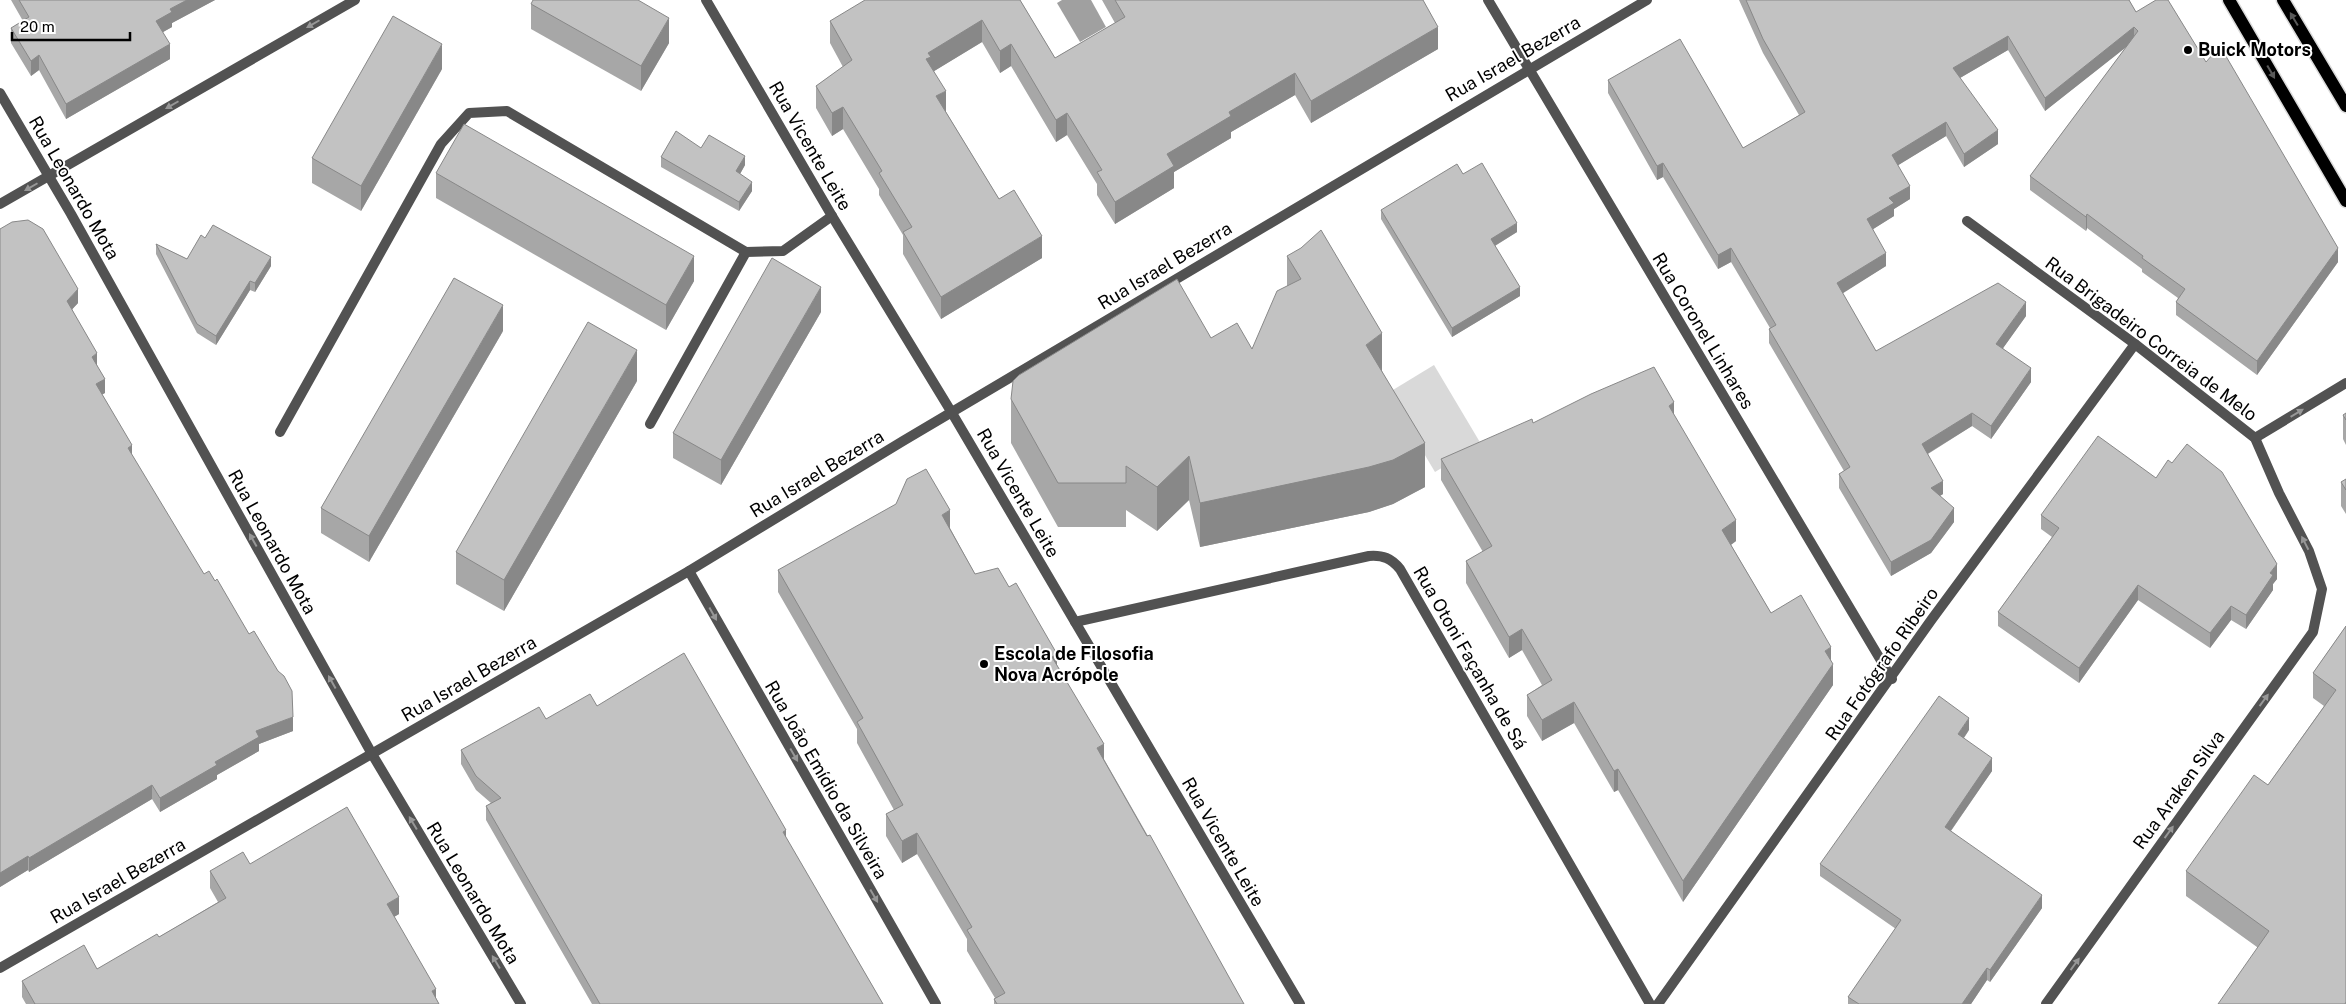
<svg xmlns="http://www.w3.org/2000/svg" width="2346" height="1004" viewBox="0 0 2346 1004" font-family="'Public Sans',sans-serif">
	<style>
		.green { fill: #d9d9d9 }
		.water { fill: #a0a0a0 }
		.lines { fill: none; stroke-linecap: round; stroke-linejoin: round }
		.primary-casing { stroke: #dbdbdb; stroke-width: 15 }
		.service { stroke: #525252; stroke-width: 10 }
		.minor { stroke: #525252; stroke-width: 10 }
		.primary { stroke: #000; stroke-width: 12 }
		.wall { fill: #a7a7a7 }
		.shaded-wall { fill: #888 }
		.building { fill: #c2c2c2; stroke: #888 }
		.oneway { fill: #595959 }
		.oneway2 { fill: #979797 }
		.poi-dot { fill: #000; stroke: #fff; stroke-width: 2 }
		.labels { text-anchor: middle; stroke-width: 4; stroke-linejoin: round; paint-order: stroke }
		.poi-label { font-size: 18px; font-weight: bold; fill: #000; stroke: #fff; text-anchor: start }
		.street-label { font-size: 18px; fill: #000; stroke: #fff }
	</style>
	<rect width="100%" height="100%" fill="#fff"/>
	<path class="green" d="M1434,365L1481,444L1435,472L1388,393Z"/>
	<path class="water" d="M1062,0H1091L1106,27L1080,42L1057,3Z"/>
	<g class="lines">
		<g class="primary-casing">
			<g id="primary">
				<path d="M2229,0L2346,201"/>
				<path d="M2283,0L2346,106"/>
			</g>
		</g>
		<g class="service">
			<path d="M650,424L746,252"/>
			<path d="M280,432L441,144L469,113L507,111L746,252L783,251L832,216"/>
		</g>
		<g class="minor">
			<path d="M706,0L832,216L952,413L1300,1004"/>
			<path d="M1488,0L1892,679"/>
			<path d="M0,93L71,214L372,754L521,1004"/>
			<path d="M0,204L355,0"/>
			<path d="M1967,221L2135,344L2255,438L2279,493L2309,551L2322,589L2313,632L2046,1004"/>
			<path d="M2255,438L2346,383"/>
			<path d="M689,571L936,1004"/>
			<path d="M1075,622L1369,556C1383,555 1391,558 1400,569L1650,1004"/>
			<path d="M0,968L689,571L903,441L1647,0"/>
			<path d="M1658,1004L1932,619L2135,344"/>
		</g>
		<use href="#primary" class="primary"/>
	</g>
	<g class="wall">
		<path d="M11,0H215L172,23V27L163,32L170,59L66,119L39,70L31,76L11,43V28L23,21Z"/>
		<path d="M1020,0L1055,58L1115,23L1102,0H1423L1438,49L1311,123L1295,95L1231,132V138L1174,172V188L1115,224L1097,195V184L1067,135L1056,142L1011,66L1000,73L982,42L934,71L946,112L999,199L1042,258L941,319L903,254V235L879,195V189L843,129L832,136L816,108V86L843,67L830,43V21Z"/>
		<path d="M1739,0H2129L2136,12L2206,62L2338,262L2257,375L2176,315V302L2178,298L2142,272V269L2087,228L2086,231L2030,190V176L2127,46L2045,111L2008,50L1960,78L1998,144L1964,167L1946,136L1898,165L1910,199L1894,209V216L1873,229L1886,266L1842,293L1876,351L2026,316L2003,348L2031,382L1991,439L1972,426L1928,454L1943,494L1940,496L1954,522L1931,553L1891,576L1839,488V474L1844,471L1769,343V329L1770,328L1731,262L1718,269L1663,177L1657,180L1608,93V80L1743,148L1799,115L1763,53Z"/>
		<path d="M531,4L669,43L641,91L531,29Z"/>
		<path d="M442,69L361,211L312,183V158Z"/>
		<path d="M701,148L745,165L740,174L752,191L739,211L661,167V157Z"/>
		<path d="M436,173L694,281L666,330L436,198Z"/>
		<path d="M1381,210L1517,232L1495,246L1520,296L1452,337L1381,219Z"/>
		<path d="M0,229L78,303L72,309L97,365L105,393L102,394L132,455L293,731L259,744V751L217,775V779L160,812L152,799L29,872L28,870L0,887Z"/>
		<path d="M205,238L271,266L255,292L250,290L216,345L197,333L156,254V244L187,259Z"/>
		<path d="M1287,256L1382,371L1425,487L1393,504L1369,512L1200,547L1189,500L1157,531L1126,510V527H1058L1011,443V399L1211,338L1252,349L1287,286Z"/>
		<path d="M821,312L721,485L673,458V433Z"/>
		<path d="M503,331L369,562L321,533V508Z"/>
		<path d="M637,381L504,611L456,584V552Z"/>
		<path d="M2346,413V445L2343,439V415Z"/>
		<path d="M1674,415L1736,541L1731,545L1771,613L1831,660L1833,685L1683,902L1618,790L1614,792L1574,723L1542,741L1527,716V695L1542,685L1522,650L1509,658L1466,583V561L1483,552L1441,480V459L1533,423Z"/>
		<path d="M2346,479V514L2341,506V482Z"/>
		<path d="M2041,515L2277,579L2273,584V590L2246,629L2231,620L2210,648L2138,600L2079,683L1998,626V612L2052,537L2041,529Z"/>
		<path d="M950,528L975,574L1009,587L1057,665L1104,759L1244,1004H994V999L995,998L967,951V939L917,854L902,863L886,836V814L894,810L857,743V729L778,592V570Z"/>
		<path d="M2346,626V1004L2257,947L2186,896V871L2268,785L2324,706L2313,698V673Z"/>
		<path d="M597,706L786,838L883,1004H592L486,820V806L491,803L476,790L461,764V750L546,719Z"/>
		<path d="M1969,730L1964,738L1992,771L1951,831L2042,908L1990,982L1987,980L1971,1004H1848V997L1896,929L1820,876V864Z"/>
		<path d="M210,871L399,914L394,917L439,1004H26L22,997V981L97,969L159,937L218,902L210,888Z"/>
	</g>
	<g class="shaded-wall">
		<path d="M187,0H215L172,23V27L156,36V21L170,9Z"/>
		<path d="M669,18V43L641,91V66Z"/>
		<path d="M982,20V42L931,73L926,59L928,53Z"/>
		<path d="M1438,27V49L1311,123V101Z"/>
		<path d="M2134,27V41L2045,111V98Z"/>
		<path d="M2008,36V50L1953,82V68Z"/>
		<path d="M170,44V59L66,119V104Z"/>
		<path d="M442,44V69L361,211V186Z"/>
		<path d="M1011,44V66L1000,73V51Z"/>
		<path d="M39,55V70L31,76V61Z"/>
		<path d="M1295,73V95L1231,132V138L1174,172V188L1115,224V202L1167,154L1229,112Z"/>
		<path d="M946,91V113L936,96Z"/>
		<path d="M843,107V129L832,136V113Z"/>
		<path d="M1067,113V135L1056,142V120Z"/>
		<path d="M1946,122V136L1892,169V155Z"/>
		<path d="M1998,130V144L1964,167V154Z"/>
		<path d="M745,156V165L736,181V171Z"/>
		<path d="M1663,163V177L1657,180V166Z"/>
		<path d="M752,182V191L739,211V202Z"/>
		<path d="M1910,186V199L1894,209V216L1867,233V219L1889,198Z"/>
		<path d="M2087,214V228L2086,231V217Z"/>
		<path d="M1517,223V232L1491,248V239Z"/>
		<path d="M1042,236V258L941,319V297Z"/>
		<path d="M1731,248V262L1718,269V255Z"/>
		<path d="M2338,248V262L2257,375V361Z"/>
		<path d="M1886,253V266L1837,297V283Z"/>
		<path d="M694,256V281L666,330V305Z"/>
		<path d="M271,257V266L255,292V283Z"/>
		<path d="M250,281V290L216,345V336Z"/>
		<path d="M821,287V312L721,485V460Z"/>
		<path d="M1520,287V296L1452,337V328Z"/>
		<path d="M78,289V303L67,315V301Z"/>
		<path d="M2026,302V316L1996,358V344Z"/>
		<path d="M503,305V331L369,562V536Z"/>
		<path d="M1382,333V377L1366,345Z"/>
		<path d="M637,350V381L504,611V580Z"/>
		<path d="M97,353V367L92,357Z"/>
		<path d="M2031,368V382L1991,439V426Z"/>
		<path d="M105,379V393L96,398V384Z"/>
		<path d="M1674,402V424L1669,406Z"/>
		<path d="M1972,413V426L1922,457V444Z"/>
		<path d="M1425,443V487L1393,504L1369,512L1200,547V503Z"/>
		<path d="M132,445V459L128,448Z"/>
		<path d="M1189,456V500L1157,531V487Z"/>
		<path d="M1943,481V494L1931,501V488Z"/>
		<path d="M1954,508V522L1931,553L1891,576V562Z"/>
		<path d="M950,510V532L942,515Z"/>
		<path d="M1736,520V541L1722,551V530Z"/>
		<path d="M2277,564V579L2273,584V590L2246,629V615L2270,573Z"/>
		<path d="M2138,585V600L2079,683V668Z"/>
		<path d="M2231,606V620L2210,648V633Z"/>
		<path d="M1522,629V650L1509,658V637Z"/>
		<path d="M1831,647V667L1833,664V685L1683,902V881L1825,651Z"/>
		<path d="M1057,654V675L1052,657Z"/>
		<path d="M1574,702V723L1542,741V720Z"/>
		<path d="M293,717V731L259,744V751L217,775V779L160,812V798L215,762L256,731Z"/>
		<path d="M1969,718V730L1958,746V734Z"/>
		<path d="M1104,744V766L1097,748Z"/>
		<path d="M1992,758V771L1945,839V827Z"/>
		<path d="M1618,769V790L1614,792V771Z"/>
		<path d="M152,785V799L29,872V858Z"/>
		<path d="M786,830V843L783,832Z"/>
		<path d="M917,833V854L902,863V841Z"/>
		<path d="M28,856V870L0,887V873Z"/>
		<path d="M2042,895V908L1990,982V970Z"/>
		<path d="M399,897V914L387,921V904Z"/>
		<path d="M1987,968V980L1971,1004H1962Z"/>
		<path d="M436,989V1004L432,991Z"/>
	</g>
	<g class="building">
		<path d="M19,0H187L170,9L172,12L156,21L170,44L66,104L39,55L31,61L11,28L29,17Z"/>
		<path d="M533,0H638L669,18L641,66L531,4Z"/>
		<path d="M865,0H1020L1055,58L1125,17L1115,0H1423L1438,27L1311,101L1295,73L1229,112L1231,116L1167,154L1174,166L1115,202L1097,172L1102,170L1067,113L1056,120L1011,44L1000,51L982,20L928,53L931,57L926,59L946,91L936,96L999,199L1014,190L1042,236L941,297L903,232L912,227L879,173L882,171L843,107L832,113L816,86L852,60L830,21Z"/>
		<path d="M1746,0H2129L2136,12L2156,0H2168L2206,62L2220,46L2338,248L2257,361L2176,302L2185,289L2142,258L2143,256L2087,214L2086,217L2030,176L2138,31L2134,27L2045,98L2008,36L1953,68L1998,130L1964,154L1946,122L1892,155L1910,186L1889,198L1894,203L1867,219L1886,253L1837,283L1876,351L1998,283L2026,302L1996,344L2031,368L1991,426L1972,413L1922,444L1943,481L1931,488L1954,508L1931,540L1891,562L1839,474L1850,467L1769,329L1776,325L1731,248L1718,255L1663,163L1657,166L1608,80L1680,39L1743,148L1805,112L1763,39Z"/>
		<path d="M393,16L442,44L361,186L312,158Z"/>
		<path d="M464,124L694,256L666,305L436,173Z"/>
		<path d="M676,131L701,148L709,135L745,156L736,171L752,182L739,202L661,157Z"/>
		<path d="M1482,163L1517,223L1491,239L1520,287L1452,328L1381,210L1457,164L1463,174Z"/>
		<path d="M28,220L43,229L78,289L67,301L97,353L92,357L105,379L96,384L132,445L128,448L204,574L209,571L215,581L217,579L249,634L254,631L278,671L284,676L292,691L293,717L256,731L259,737L215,762L217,765L160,798L152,785L29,858L28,856L0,873V229L12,222Z"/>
		<path d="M213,225L271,257L255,283L250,281L216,336L197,324L156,244L187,259L201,235L205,238Z"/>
		<path d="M1321,230L1382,333L1366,345L1425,443L1393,460L1369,467L1200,503L1189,456L1157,487L1126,466V483H1058L1011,399L1013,381L1019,375L1177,279L1211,338L1237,323L1252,349L1277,291L1301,279L1287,256L1301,248Z"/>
		<path d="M772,258L821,287L721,460L673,433Z"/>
		<path d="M454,278L503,305L369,536L321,508Z"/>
		<path d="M588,322L637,350L504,580L456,552Z"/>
		<path d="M1654,367L1674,402L1669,406L1736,520L1722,530L1771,613L1801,595L1831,647L1825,651L1833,664L1683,881L1618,769L1614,771L1574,702L1542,720L1527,695L1552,680L1522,629L1509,637L1466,561L1492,546L1441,459L1532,419L1533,423L1591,394Z"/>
		<path d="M2346,413V420L2343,415Z"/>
		<path d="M2098,436L2156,478L2168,460L2172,463L2187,444L2222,472L2277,564L2270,573L2273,575L2246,615L2231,606L2210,633L2138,585L2079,668L1998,612L2059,528L2041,515Z"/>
		<path d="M926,469L950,510L942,515L975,574L998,568L1009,587L1016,583L1057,654L1052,657L1104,744L1097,748L1147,836L1150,835L1244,1004H997L994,999L1005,993L967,930L972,927L917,833L902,841L886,814L903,805L857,722L863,718L778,570L896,504L907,479Z"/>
		<path d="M2346,479V490L2341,482Z"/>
		<path d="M2346,626V1002L2345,1004H2218L2269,931L2186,871L2254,775L2268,785L2336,690L2313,673Z"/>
		<path d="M684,653L786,830L783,832L883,1004H600L486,806L501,798L476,776L461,750L539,707L546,719L590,694L597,706Z"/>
		<path d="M1939,696L1969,718L1958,734L1992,758L1945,827L2042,895L1990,970L1987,968L1962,1004H1859L1848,997L1901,920L1820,864Z"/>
		<path d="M347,807L399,897L387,904L436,989L432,991L439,1004H34H35L22,981L84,945L97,969L157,934L159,937L226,898L210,871L243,852L250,864Z"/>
	</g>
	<defs><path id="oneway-solid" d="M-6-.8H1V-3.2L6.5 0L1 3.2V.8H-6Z" transform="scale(1.25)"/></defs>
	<g class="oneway">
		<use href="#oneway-solid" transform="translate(2294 19) rotate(-121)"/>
		<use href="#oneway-solid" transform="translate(2271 72) rotate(60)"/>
	</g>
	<g class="oneway2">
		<use href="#oneway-solid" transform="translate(313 24) rotate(150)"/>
		<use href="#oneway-solid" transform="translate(172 105) rotate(150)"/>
		<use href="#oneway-solid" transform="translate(31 187) rotate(150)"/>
		<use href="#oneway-solid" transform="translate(2297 413) rotate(-31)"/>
		<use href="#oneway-solid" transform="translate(253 540) rotate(-119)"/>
		<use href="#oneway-solid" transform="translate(2305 543) rotate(-117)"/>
		<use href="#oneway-solid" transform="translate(713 614) rotate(61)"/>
		<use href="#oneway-solid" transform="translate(332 682) rotate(-119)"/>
		<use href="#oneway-solid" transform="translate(2264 700) rotate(-54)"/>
		<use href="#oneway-solid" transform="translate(794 755) rotate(60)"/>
		<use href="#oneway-solid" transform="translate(413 823) rotate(-121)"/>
		<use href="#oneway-solid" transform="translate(2169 832) rotate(-54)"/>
		<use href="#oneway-solid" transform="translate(874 896) rotate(60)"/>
		<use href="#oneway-solid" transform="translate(496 962) rotate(-121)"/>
		<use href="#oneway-solid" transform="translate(2075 964) rotate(-54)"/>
	</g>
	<g class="poi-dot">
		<circle cx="2188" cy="50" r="5"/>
		<circle cx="984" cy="664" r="5"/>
	</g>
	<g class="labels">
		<g class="poi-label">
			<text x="2198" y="56">Buick Motors</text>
			<text x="994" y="660">Escola de Filosofia<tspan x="994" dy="21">Nova Acrópole</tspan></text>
		</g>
		<g class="street-label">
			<text transform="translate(1513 59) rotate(-30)" y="6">Rua Israel Bezerra</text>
			<text transform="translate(810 146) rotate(60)" y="6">Rua Vicente Leite</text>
			<text transform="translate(74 188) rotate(60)" y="6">Rua Leonardo Mota</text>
			<text transform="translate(1165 266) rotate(-31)" y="6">Rua Israel Bezerra</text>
			<text transform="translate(1703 331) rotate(59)" y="6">Rua Coronel Linhares</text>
			<text transform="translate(2151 339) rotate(37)" y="6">Rua Brigadeiro Correia de Melo</text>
			<text transform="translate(817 474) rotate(-31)" y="6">Rua Israel Bezerra</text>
			<text transform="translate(1018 493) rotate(60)" y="6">Rua Vicente Leite</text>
			<text transform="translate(272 542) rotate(61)" y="6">Rua Leonardo Mota</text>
			<text transform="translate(1470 658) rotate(60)" y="6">Rua Otoni Façanha de Sá</text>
			<text transform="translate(1882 664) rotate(-55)" y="6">Rua Fotógrafo Ribeiro</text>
			<text transform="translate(469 679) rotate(-30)" y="6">Rua Israel Bezerra</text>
			<text transform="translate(826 780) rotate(60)" y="6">Rua João Emídio da Silveira</text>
			<text transform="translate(2179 790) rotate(-54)" y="6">Rua Araken Silva</text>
			<text transform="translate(1223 842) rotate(60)" y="6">Rua Vicente Leite</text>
			<text transform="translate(118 881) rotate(-30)" y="6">Rua Israel Bezerra</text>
			<text transform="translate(473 893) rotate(59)" y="6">Rua Leonardo Mota</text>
		</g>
	</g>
	<path d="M12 32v8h118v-8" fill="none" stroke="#000000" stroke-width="2.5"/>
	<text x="20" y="32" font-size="15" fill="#000000" stroke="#ffffff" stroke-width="4" paint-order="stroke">20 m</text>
</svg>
